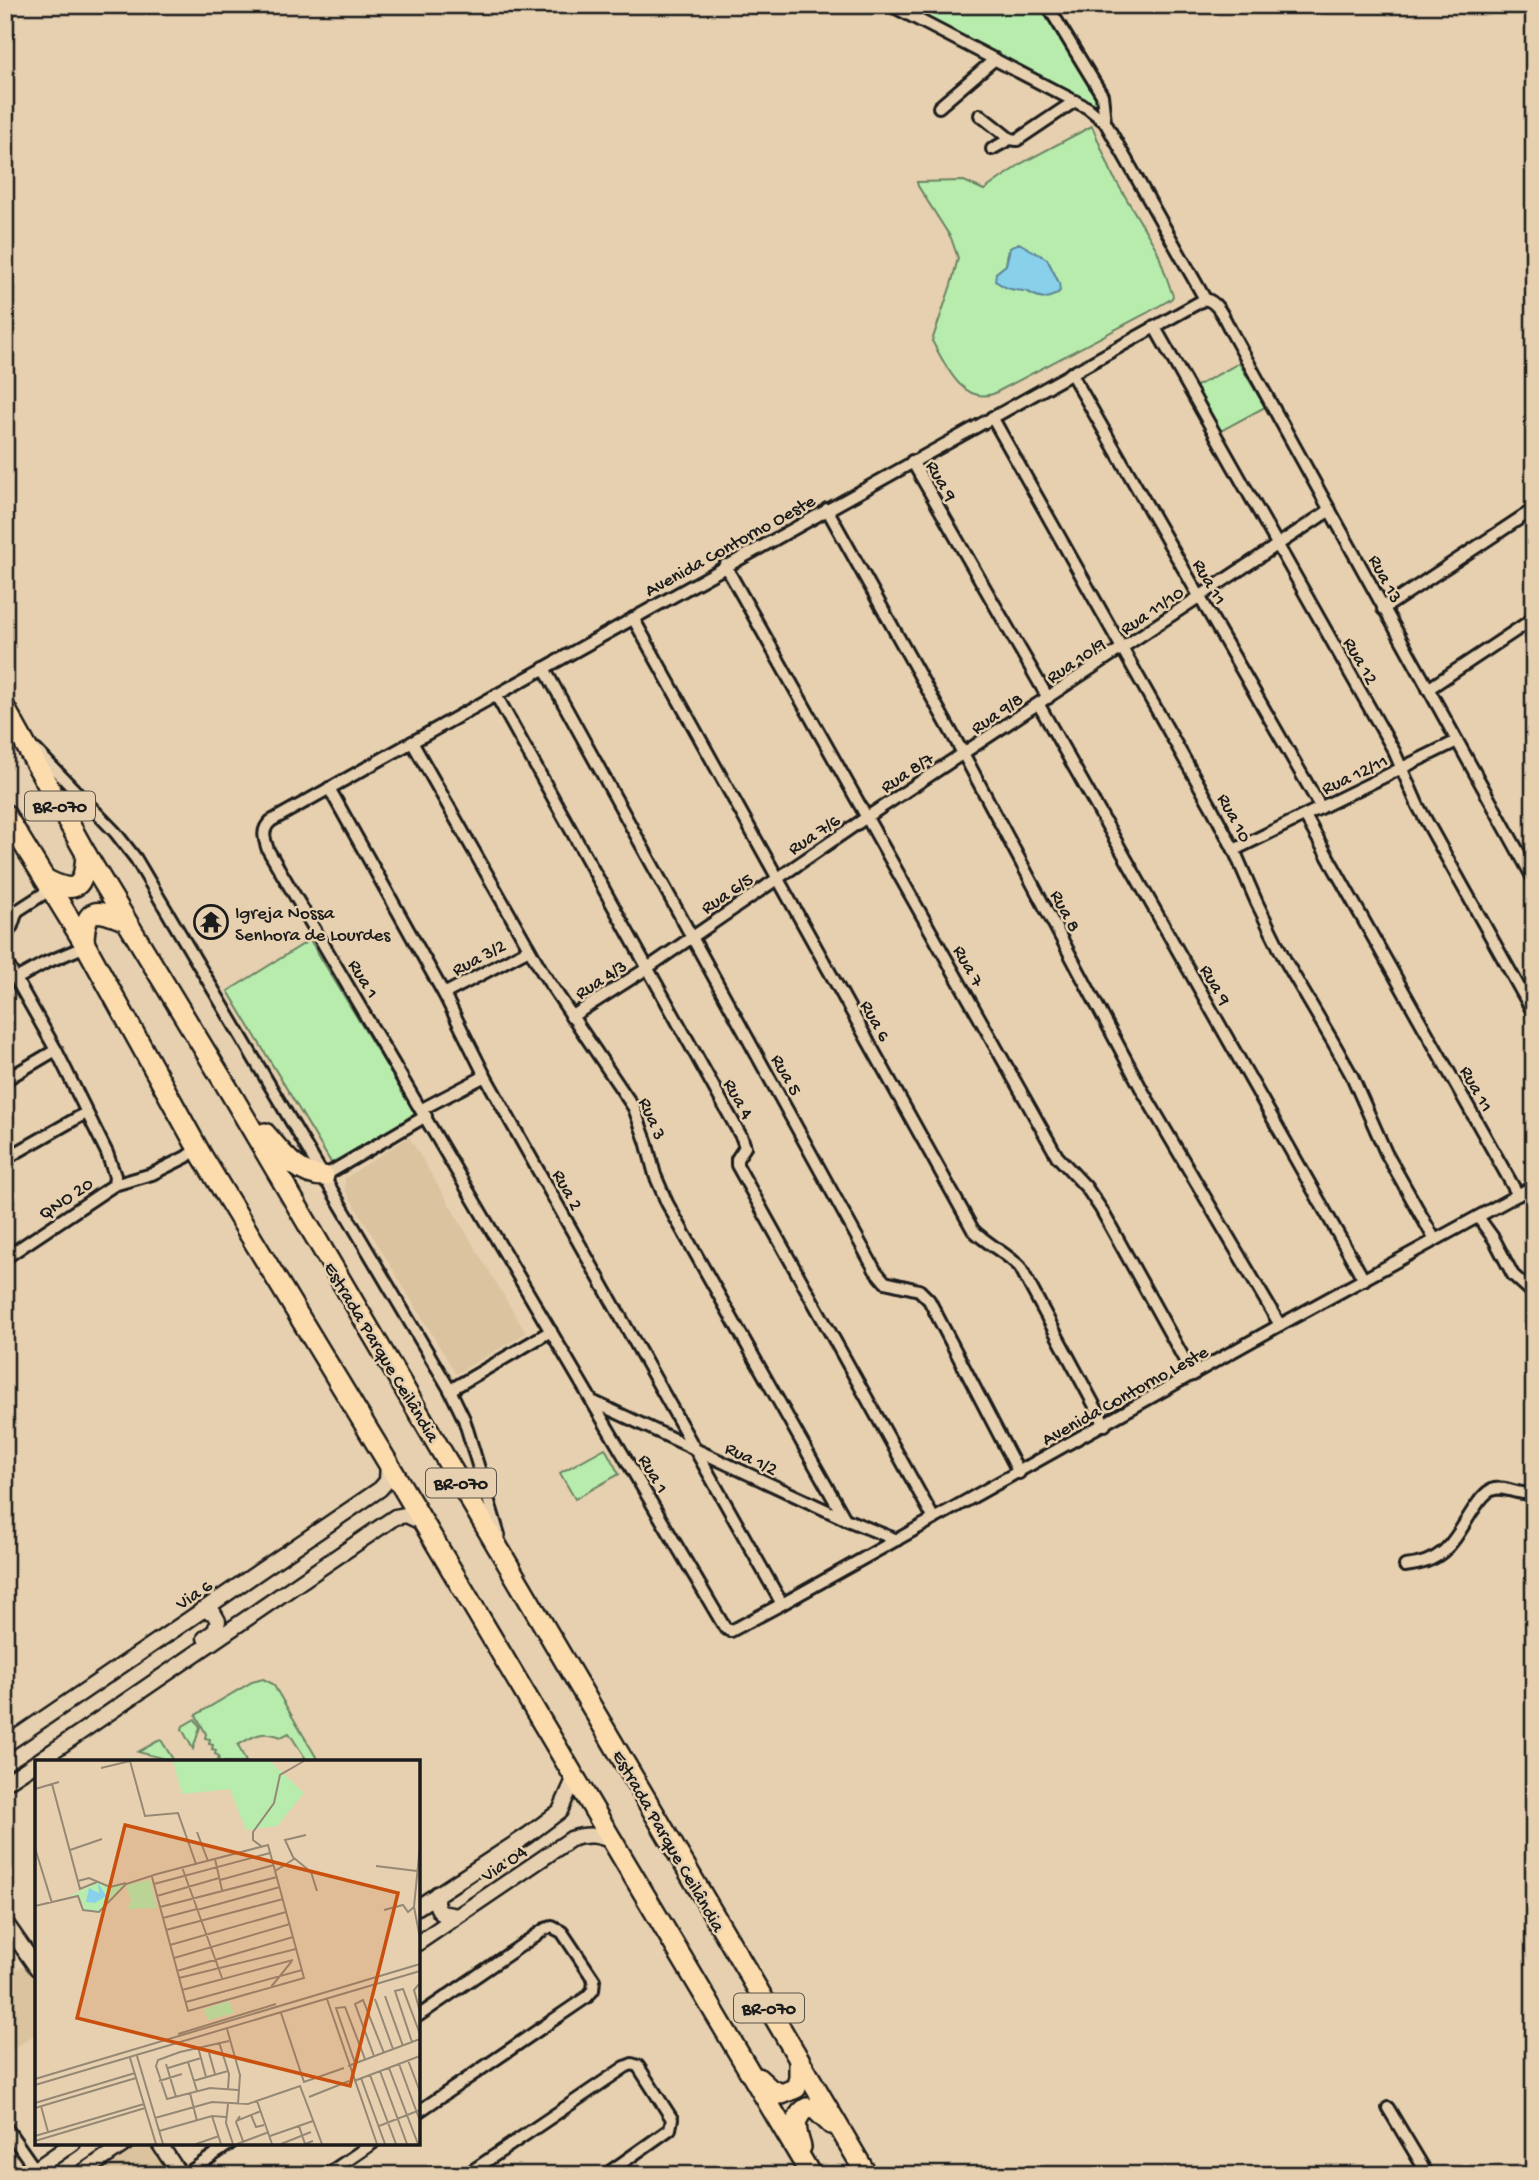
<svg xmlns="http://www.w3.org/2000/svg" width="1539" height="2180" viewBox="0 0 1539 2180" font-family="'Gochi Hand',sans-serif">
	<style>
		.built { fill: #dac39e }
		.green { fill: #b8ecad; stroke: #6a8464; stroke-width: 2; fill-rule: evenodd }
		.water { fill: #89d0ea; stroke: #5d8898; stroke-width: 2 }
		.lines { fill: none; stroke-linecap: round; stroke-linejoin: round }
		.minor-casing { stroke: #1c1c1c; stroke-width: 16 }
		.secondary-casing { stroke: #1c1c1c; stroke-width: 19 }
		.motorway-casing { stroke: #1c1c1c; stroke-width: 24 }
		.minor { stroke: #e6d0af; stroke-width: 10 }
		.secondary { stroke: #e6d0af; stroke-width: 14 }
		.motorway { stroke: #fcdcac; stroke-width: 19 }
		.labels { text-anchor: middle; stroke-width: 5; stroke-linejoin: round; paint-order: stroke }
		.shield { fill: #e6d0af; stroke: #595248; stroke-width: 2 }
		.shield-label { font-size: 18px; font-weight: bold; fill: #1c1c1c }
		.street-label { font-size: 19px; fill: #1c1c1c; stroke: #e6d0af }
		.poi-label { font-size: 19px; fill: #1c1c1c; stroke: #e6d0af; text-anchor: start }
		.inset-road { fill: none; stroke: #958874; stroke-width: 2 }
		.view { fill: #c9500e; fill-opacity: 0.15; stroke: #c9500e; stroke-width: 3.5 }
		.inset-edge { fill: none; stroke: #1c1c1c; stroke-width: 3.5 }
	</style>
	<rect width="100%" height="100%" fill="#e6d0af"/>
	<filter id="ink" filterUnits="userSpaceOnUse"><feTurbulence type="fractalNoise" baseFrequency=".0143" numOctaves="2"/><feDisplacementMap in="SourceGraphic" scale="14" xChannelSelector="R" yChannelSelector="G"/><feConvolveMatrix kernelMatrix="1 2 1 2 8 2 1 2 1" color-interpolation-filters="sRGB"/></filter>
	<g filter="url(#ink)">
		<g class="built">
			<path d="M409,1137L526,1333L456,1374L345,1190V1178Z"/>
			<path d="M27,1963L37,1978V2033L5,2055V1978Z"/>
			<path d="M136,2143L149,2144L168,2174L173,2175H90Z"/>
		</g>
		<g class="green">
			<path d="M890,5H1050L1096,82L1105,122Z"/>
			<path d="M1092,126L1113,176L1157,250L1173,296L1171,299L1147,313L993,394C961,404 945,363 932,341L951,285L958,258L951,238L918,186L917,182L964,181L984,190L1022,163ZM1008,252L1047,259L1059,283L1058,294C1043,299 1040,297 1026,291C1010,284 1005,295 996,273L1006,265Z"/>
			<path d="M1239,363L1265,407L1217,433L1193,388Z"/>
			<path d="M310,940L415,1113L335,1169L228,991Z"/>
			<path d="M605,1448L619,1474L575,1499L560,1473Z"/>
			<path d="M263,1679L273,1684L319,1762H308L289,1733L281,1737C262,1730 255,1735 238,1745L246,1762H222L218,1760L219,1756L215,1754L216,1750L212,1749L213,1745L209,1744L210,1739L205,1738L206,1734L196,1715L252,1682Z"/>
			<path d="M195,1719L200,1727L193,1749L182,1729L183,1726Z"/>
			<path d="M161,1740L174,1761L138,1752L158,1741Z"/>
		</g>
		<path class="water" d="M1019,243L1047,259L1059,283L1060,291C1048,301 1041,299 1028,292C1023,290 1016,291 1011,289C1004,288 1001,284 995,281L996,273L1006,265L1010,248Z"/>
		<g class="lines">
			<g class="minor-casing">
				<g id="minor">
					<path d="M890,5L1088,108L1105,122L1205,299"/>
					<path d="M1050,5L1052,13L1102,95L1105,122"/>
					<path d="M939,107L995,59"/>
					<path d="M980,115L1010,139L1017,140L1075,101"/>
					<path d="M992,149L1010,139"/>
					<path d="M1205,299L271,821C261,830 264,838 268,850L725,1628L731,1631L782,1604L1280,1325L1534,1186"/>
					<path d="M1205,299C1219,302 1225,321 1232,333L1534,880"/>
					<path d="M1154,326L1394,751L1418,806L1534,1014"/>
					<path d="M1071,373L1321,808"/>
					<path d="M992,417L1212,808L1234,850L1257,903L1286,962L1333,1042L1352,1076L1386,1153L1435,1240"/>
					<path d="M912,461L1048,698"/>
					<path d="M827,509L964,755L1142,1090L1280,1325"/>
					<path d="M725,565L1057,1156L1086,1187L1101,1209L1193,1375"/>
					<path d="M1383,609L1534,509"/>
					<path d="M633,618L973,1230C988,1245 1005,1252 1020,1267L1105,1425"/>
					<path d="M544,668L875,1270L885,1282L919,1290L929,1300L1019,1473"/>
					<path d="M1428,689L1530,621L1534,616"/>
					<path d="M496,695L742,1138L745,1147L737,1159V1165L934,1519"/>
					<path d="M1039,705L1364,1280"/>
					<path d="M412,742L543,973L634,1108L646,1141L655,1175L667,1203L845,1519"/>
					<path d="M36,750L115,832L136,859L450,1390L464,1419L499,1535"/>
					<path d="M329,788L444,994L485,1076L782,1604"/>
					<path d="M1305,816L1518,1195"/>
					<path d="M1234,850L1457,741"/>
					<path d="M5,937L12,926L17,911L51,889"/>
					<path d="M5,960L56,1050L107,1153L115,1176L114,1185"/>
					<path d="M16,979L45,963L86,946"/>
					<path d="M444,994L529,949"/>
					<path d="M571,1017L643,971L867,817L1330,510"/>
					<path d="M5,1080L56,1050"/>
					<path d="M422,1109L485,1076"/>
					<path d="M5,1159L86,1113"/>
					<path d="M324,1176L426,1116"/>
					<path d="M1478,1217L1494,1239L1513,1275L1534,1294"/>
					<path d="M5,1258L114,1185L152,1174L186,1157L198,1148"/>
					<path d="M450,1390L551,1331"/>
					<path d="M594,1402L845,1519L897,1540"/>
					<path d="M1405,1566C1446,1562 1453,1541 1473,1510C1478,1503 1483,1494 1491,1490C1506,1484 1519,1498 1534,1491"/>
					<path d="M418,2016L545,1929L552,1927L562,1932L594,1980L593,1990L587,1997L418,2112"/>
					<path d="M1388,2108L1428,2175"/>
					<path d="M5,2126L35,2169"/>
					<path d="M185,2175L231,2143"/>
					<path d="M326,2175L373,2143"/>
					<path d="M466,2175L625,2067L632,2064L638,2066L672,2119L670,2129L605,2175"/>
				</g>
			</g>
			<g class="secondary-casing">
				<g id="secondary">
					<path d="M202,1610L213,1612L218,1621L215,1631L205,1638"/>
					<path d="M5,1745L380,1489L387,1481L388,1463"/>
					<path d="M37,1762L395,1517L406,1515L423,1523"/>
					<path d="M5,1783L37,1762"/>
					<path d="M437,1894C435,1902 436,1906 441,1913L457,1916"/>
					<path d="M418,1907L528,1835L560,1811L575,1777"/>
					<path d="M5,1922L37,1968"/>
					<path d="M418,1943L571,1839C587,1833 599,1835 614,1842"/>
					<path d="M159,2143L180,2175"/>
					<path d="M27,2175L73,2143"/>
					<path d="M79,2175L126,2143"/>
				</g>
			</g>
			<g class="motorway-casing">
				<g id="motorway">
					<path d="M5,708L86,854L230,1092L867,2175"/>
					<path d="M5,814L86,946L202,1156L388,1463L811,2175"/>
					<path d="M45,879C77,896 84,887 86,854"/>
					<path d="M84,942C85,905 97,909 126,921"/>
					<path d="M265,1133C281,1151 297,1176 324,1176"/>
					<path d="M758,2078L770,2089L782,2094L796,2088L799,2078V2059"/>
					<path d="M801,2147C796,2132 792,2117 807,2108L815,2109L831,2124"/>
				</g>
			</g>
			<use href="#minor" class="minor"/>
			<use href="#secondary" class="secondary"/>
			<use href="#motorway" class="motorway"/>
		</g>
	</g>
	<defs>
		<g id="temple-ring" transform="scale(1.75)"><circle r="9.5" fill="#e6d0af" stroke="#1c1c1c" stroke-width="1.5"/><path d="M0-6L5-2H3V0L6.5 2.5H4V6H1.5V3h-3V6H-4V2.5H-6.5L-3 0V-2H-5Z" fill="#1c1c1c"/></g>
	</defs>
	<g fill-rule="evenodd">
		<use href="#temple-ring" x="211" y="922"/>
	</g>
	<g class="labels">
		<g class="shield">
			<rect x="25" y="791.5" width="70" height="29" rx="5"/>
			<rect x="426" y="1468.5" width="70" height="29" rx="5"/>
			<rect x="734" y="1993.5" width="70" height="29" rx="5"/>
		</g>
		<g class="shield-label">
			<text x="60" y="812">BR-070</text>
			<text x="461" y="1489">BR-070</text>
			<text x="769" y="2014">BR-070</text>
		</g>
		<g class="street-label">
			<text transform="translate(943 480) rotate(60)" y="7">Rua 9</text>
			<text transform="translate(729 544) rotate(-29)" y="7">Avenida Contorno Oeste</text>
			<text transform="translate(1387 578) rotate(62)" y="7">Rua 13</text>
			<text transform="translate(1211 581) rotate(60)" y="7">Rua 11</text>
			<text transform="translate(1151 609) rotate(-34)" y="7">Rua 11/10</text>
			<text transform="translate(1075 659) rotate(-34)" y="7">Rua 10/9</text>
			<text transform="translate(1362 660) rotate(60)" y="7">Rua 12</text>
			<text transform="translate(996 712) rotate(-34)" y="7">Rua 9/8</text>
			<text transform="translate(906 771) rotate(-33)" y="7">Rua 8/7</text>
			<text transform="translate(1354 773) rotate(-25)" y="7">Rua 12/11</text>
			<text transform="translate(1236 817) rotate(62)" y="7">Rua 10</text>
			<text transform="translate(813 833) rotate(-34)" y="7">Rua 7/6</text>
			<text transform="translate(726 892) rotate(-34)" y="7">Rua 6/5</text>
			<text transform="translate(1067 910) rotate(62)" y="7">Rua 8</text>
			<text transform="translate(478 956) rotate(-28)" y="7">Rua 3/2</text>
			<text transform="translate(970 965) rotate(61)" y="7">Rua 7</text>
			<text transform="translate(365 978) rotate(59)" y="7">Rua 1</text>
			<text transform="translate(600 978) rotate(-33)" y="7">Rua 4/3</text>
			<text transform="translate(1217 984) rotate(60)" y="7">Rua 9</text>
			<text transform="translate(877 1020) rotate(61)" y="7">Rua 6</text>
			<text transform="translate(788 1074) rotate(61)" y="7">Rua 5</text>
			<text transform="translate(1478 1088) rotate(61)" y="7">Rua 11</text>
			<text transform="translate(740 1098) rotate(61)" y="7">Rua 4</text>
			<text transform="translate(654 1118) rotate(67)" y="7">Rua 3</text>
			<text transform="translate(569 1189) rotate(61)" y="7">Rua 2</text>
			<text transform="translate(65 1197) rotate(-34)" y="7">QNO 20</text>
			<text transform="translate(383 1351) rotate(59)" y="7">Estrada Parque Ceilândia</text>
			<text transform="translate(1124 1394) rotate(-29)" y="7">Avenida Contorno Leste</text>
			<text transform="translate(752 1457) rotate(25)" y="7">Rua 1/2</text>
			<text transform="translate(655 1473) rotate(60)" y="7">Rua 1</text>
			<text transform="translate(193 1593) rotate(-34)" y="7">Via 6</text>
			<text transform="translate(670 1840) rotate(60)" y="7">Estrada Parque Ceilândia</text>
			<text transform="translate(503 1862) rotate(-34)" y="7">Via O4</text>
		</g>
		<g class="poi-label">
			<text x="235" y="918">Igreja Nossa<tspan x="235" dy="22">Senhora de Lourdes</tspan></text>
		</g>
	</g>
	<g transform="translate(35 1760)">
		<rect width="385" height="385" fill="#e6d0af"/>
		<path d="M138,1H235L269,33L242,66L211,70L195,29L147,34ZM115,120L122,148L93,149L96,141L91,125ZM64,121L73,126L91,124L64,152L50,151L45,138L35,136ZM194,241L199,253L173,260L169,249Z" fill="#b8ecad"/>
		<path d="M63,123L71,136L60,143L51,142L54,128L64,133Z" fill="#89d0ea"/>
		<path class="inset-road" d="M95,1L110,56L143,53L161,104M66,8L95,1M17,24L45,129L62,122M0,29L24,22M162,72L173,101M385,85L379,147L385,178M226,86L218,80V72L239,43L245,15L269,1M0,88L17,143M35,90L67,79M259,98L276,112L282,131M180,99L187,130M341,106L382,111M147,107L187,218M240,111L259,99L250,80L271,75M185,120L239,105M43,121L54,118L75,127L91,123M119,124L235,93M122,136L184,118M0,146L43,136L48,150L64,152L91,124L122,114L233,85L269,218L153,251L117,117M125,147L242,117M162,150L245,127M349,150L368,145L373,152L379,147M128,158L162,149M131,170L248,139M135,185L251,152M139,198L255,164M142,211L258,177M144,218L261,189M385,223L379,230L385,252M236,227L257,201M147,230L258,200M350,236L368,286M292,239L342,384M340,239L358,289M151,242L267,210M246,253L269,322L309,308M192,269L205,315L203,344M143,274L241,244M194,281L145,292L123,300L121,306L132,339L175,328L203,330M184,282L194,314L193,329M377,282L360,231L368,229L385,274M163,287L171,317M174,293L180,314M102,296L128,384M339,296L320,244L328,240L349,293M95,298L121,384M373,300L385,332M153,302L162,331M320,303L301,248L310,247L330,299M131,304L141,337M364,304L385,361M313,306L385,279M133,308L166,298M354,308L383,384M345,311L372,384M335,315L361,384M326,318L350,384M0,319L385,204M124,321L147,314M158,321L193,311M319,321L385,296M0,325L385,211M155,333L162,361M274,337L314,321M222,341L237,384M0,343L100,313M193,344L191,363L198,384M6,346L13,372M0,348L101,318M216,355L221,367L229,365M177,356L186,384M205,356L201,362L208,381M120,358L177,342L213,344L265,326L287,384M201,361L226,351M264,366L270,384L278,381M344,366L385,350M124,371L177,356L191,357M0,376L109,344M235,376L278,361M0,381L110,348M161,384L184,376M202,384L234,372M246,384L276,372"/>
		<path class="view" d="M90,65L363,133L315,326L42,258Z"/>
		<rect width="385" height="385" class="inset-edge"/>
	</g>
	<rect width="1539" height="2180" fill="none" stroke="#e6d0af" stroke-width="28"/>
	<rect x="14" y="14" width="1511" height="2152" fill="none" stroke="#1c1c1c" stroke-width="2.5" filter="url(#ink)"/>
</svg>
